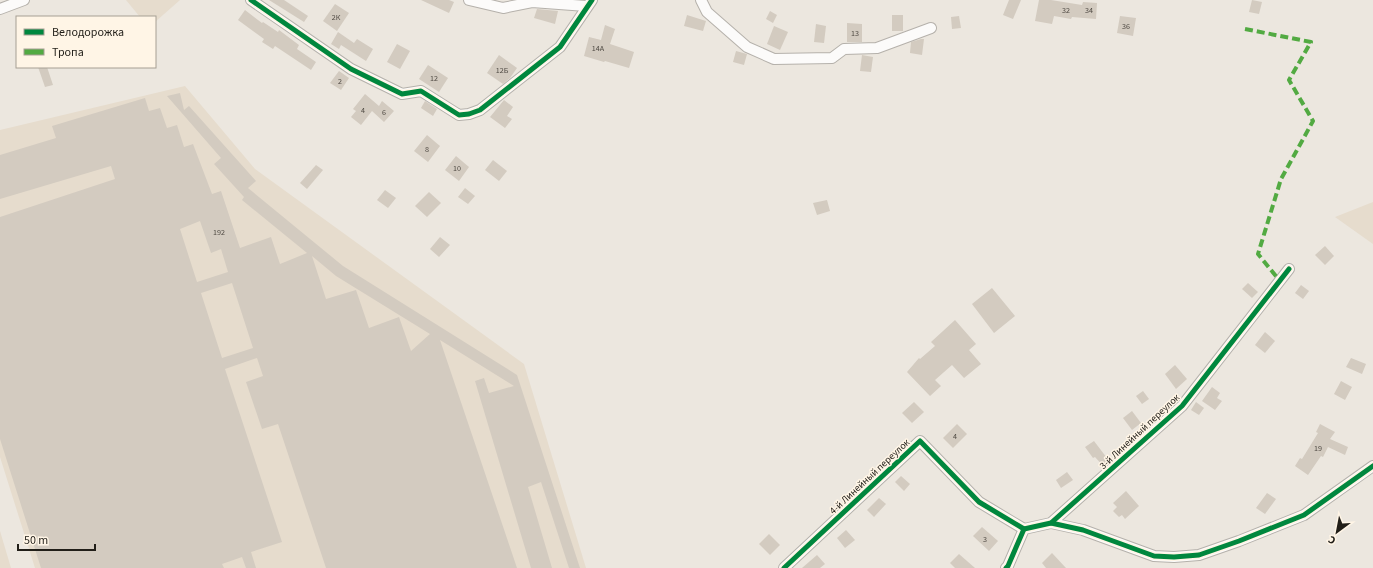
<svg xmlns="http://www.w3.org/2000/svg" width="1373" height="568" viewBox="0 0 1373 568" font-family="'Source Sans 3',sans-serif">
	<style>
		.built { fill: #e6dccd }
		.building { fill: #d3cbc0; fill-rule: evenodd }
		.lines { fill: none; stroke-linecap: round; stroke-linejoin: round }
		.minor-casing { stroke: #b5b1ab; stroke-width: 12 }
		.minor { stroke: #fcfbfa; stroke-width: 10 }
		.quiet { stroke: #52aa42; stroke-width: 4; stroke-dasharray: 8 4; stroke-linecap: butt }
		.cycleway-casing { stroke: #fff5e6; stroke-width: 8 }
		.cycleway { stroke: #00873e; stroke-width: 5 }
		.labels { text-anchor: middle; stroke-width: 3; stroke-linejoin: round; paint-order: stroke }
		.number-label { font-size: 8px; fill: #4e4942 }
		.street-label { font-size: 10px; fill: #211e18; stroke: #fff5e6 }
	</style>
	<rect width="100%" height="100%" fill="#ece7df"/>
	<g class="built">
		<path d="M126,0H180L155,22V17H140Z"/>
		<path d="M185,86L255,169L524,364L586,568H35L0,457V130Z"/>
		<path d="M1373,202V244L1335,217Z"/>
		<path d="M0,531L11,568H0Z"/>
	</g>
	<g class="building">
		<path d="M269,0H284L308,16L304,22Z"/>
		<path d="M421,0H449L454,2L449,13Z"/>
		<path d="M1009,0H1021L1013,19L1003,15Z"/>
		<path d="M1039,0H1051L1082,5L1083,2L1097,3L1096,19L1072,17L1071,19L1054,16L1052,24L1035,21Z"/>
		<path d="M1252,0L1262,2L1259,14L1249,12Z"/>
		<path d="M335,4L349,13L337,31L323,21Z"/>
		<path d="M537,9L558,11L555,24L534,18Z"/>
		<path d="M245,10L262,23L263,22L278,32L279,30L299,45L297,49L316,62L311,70L275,46L273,49L262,42L264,39L238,20Z"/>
		<path d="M770,11L777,15L773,23L766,19Z"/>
		<path d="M687,15L706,21L703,31L684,26Z"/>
		<rect x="892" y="15" width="11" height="16"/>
		<path d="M959,16L961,28L952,29L951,17Z"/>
		<path d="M1120,16L1136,18L1133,36L1117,33Z"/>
		<path d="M847,23L862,24V42H847Z"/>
		<path d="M816,24L826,26L824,43L814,42Z"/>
		<path d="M605,25L615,29L610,44L634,52L629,68L605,61L604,62L584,56L589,37L601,40Z"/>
		<path d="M774,26L788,32L780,50L767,44Z"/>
		<path d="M338,32L354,43L357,39L373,49L366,61L341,45L339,49L331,44Z"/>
		<path d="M921,39H924L922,55L910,53L911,42Z"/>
		<path d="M397,44L410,51L400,69L387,62Z"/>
		<path d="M736,51L747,54L744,65L733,62Z"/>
		<path d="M499,55L517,68L510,78L503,84L487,73Z"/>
		<path d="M862,55L873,57L871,72L860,71Z"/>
		<path d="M428,65L448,78L439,92L419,79Z"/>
		<path d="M38,67H47L53,85L45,87Z"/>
		<path d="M339,71L349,78L341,90L330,83Z"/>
		<path d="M180,93L184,110L189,106L256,181L248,188L343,266L517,375L580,568H569L541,482L528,487L552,568H531L475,381L484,378L489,393L514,386L440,340L517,568H326L278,424L262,429L246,382L263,376L257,358L225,369L282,542L251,552L256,568H246L242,557L222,564L224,568H41L0,439V217L115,179L111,166L0,199V155L56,138L52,126L145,98L149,111L160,108L167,128L177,125L184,147L193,144L212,194L221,191L240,248L271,237L280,264L307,253L242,200L244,197L214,164L221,158L167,96ZM200,221L211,253L221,249L228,272L197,282L180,229ZM312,256L336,276L430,334L411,351L399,317L369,328L356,290L326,299ZM232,283L253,348L222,358L201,293Z"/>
		<path d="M365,94L379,106L382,101L394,111L384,122L372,111L361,125L351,117L356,111L353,109Z"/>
		<path d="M504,100L513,107L507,116L512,119L505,128L490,117Z"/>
		<path d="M425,101L437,109L433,116L421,108Z"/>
		<path d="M427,135L440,146L428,162L414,151Z"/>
		<path d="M456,156L469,167L459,181L445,170Z"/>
		<path d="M493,160L507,171L499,181L485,170Z"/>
		<path d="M316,165L323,170L307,189L300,183Z"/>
		<path d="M465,188L475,196L468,204L458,197Z"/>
		<path d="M385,190L396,198L388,208L377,200Z"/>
		<path d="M429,192L441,203L427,217L415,206Z"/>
		<path d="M827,200L830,211L817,215L813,203Z"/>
		<path d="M440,237L450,245L439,257L430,249Z"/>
		<path d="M1325,246L1334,256L1325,265L1315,255Z"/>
		<path d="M1248,283L1258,292L1252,298L1242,289Z"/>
		<path d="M1301,285L1309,291L1303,299L1295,293Z"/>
		<path d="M992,288L1015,316L994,333L972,304Z"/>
		<path d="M955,320L976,344L969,350L981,364L964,378L952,365L935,380L941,386L930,396L907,372L919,358L920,359L935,346L931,342Z"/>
		<path d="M1265,332L1275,341L1265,353L1255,345Z"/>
		<path d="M1351,358L1366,364L1362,374L1346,367Z"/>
		<path d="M1175,365L1187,379L1176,389L1165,374Z"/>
		<path d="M1341,381L1352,387L1345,400L1334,394Z"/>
		<path d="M1212,387L1220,393L1217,398L1222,401L1215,410L1202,401Z"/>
		<path d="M1143,391L1149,399L1142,404L1136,396Z"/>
		<path d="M914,402L924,412L912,423L902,413Z"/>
		<path d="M1196,402L1204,408L1199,415L1191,410Z"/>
		<path d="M1132,411L1141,423L1132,430L1123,418Z"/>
		<path d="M957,424L967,434L953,448L943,438Z"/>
		<path d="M1320,424L1335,432L1330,439L1348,447L1345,455L1328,447L1323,457L1321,456L1308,475L1295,466L1300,458L1302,459L1318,433L1316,432Z"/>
		<path d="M1094,441L1110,462L1104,467L1095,457L1093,458L1085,447Z"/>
		<path d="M1067,472L1073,480L1061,488L1056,480Z"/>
		<path d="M901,476L910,484L904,491L895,482Z"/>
		<path d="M1126,491L1139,506L1125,519L1122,515L1119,517L1113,511L1117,507L1113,503Z"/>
		<path d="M1267,493L1276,499L1265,514L1256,508Z"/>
		<path d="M879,498L886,504L874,517L867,510Z"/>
		<path d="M982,527L998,541L989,551L973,536Z"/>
		<path d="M846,530L855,540L845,548L837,538Z"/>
		<path d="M769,534L780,545L770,555L759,544Z"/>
		<path d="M1052,553L1066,568H1046L1042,563Z"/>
		<path d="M959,554L975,568H955L950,563Z"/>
		<path d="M817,555L825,564L820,568H802Z"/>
	</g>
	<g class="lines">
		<g class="minor-casing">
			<g id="minor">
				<path d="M251,0L351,69L402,94L421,91L459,115L469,114L480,110L560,47L592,0"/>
				<path d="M469,0L503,8L532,2L586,6"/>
				<path d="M701,0L707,12L747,47L774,59L832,58L844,49L877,48L931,28"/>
				<path d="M0,9L24,0"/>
				<path d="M1051,523L1083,530L1154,556L1174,557L1199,555L1239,541L1304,515L1373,466"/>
				<path d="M784,568L920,441L979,502L1024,529"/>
				<path d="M1006,568L1008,566L1024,529L1051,523L1182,406L1289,269"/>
			</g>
		</g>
		<use href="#minor" class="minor"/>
		<path class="quiet" d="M1245,29L1311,42L1289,80L1313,121L1281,179L1258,254L1280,281"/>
		<g class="cycleway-casing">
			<g id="cycleway">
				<path d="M251,0L351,69L402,94L421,91L459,115L469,114L480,110L560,47L592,0"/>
				<path d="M1051,523L1083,530L1154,556L1174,557L1199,555L1239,541L1304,515L1373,466"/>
				<path d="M784,568L920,441L979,502L1024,529"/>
				<path d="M1006,568L1008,566L1024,529L1051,523L1182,406L1289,269"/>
			</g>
		</g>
		<use href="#cycleway" class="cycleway"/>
	</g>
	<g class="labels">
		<g class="number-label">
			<text x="1066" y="13">32</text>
			<text x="1089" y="13">34</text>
			<text x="336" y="20">2К</text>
			<text x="1126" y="29">36</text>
			<text x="855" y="36">13</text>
			<text x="598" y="51">14А</text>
			<text x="502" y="73">12Б</text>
			<text x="434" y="81">12</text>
			<text x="340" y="84">2</text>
			<text x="363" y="113">4</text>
			<text x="384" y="115">6</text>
			<text x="427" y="152">8</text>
			<text x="457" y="171">10</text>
			<text x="219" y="235">192</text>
			<text x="955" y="439">4</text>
			<text x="1318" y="451">19</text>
			<text x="985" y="542">3</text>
		</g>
		<g class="street-label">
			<text transform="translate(1139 431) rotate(-43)" y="4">3-й Линейный переулок</text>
			<text transform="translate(869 476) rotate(-43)" y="4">4-й Линейный переулок</text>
		</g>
	</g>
	<rect x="16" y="16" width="140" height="52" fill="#fff5e6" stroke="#a69f94"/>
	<rect x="24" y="29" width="20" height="6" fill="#00873e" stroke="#a69f94"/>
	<text x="52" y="36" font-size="12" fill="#211e18">Велодорожка</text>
	<rect x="24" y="49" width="20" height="6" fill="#52aa42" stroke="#a69f94"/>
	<text x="52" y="56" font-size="12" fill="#211e18">Тропа</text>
	<g transform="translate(1337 532) rotate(212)" stroke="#fff5e6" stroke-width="3" paint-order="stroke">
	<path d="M0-3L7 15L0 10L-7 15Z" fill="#211e18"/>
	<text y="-6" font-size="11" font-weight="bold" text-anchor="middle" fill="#211e18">С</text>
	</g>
	<path d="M18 544v6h77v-6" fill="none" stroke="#211e18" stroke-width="2"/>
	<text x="24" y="544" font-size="12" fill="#211e18" stroke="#fff5e6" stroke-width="3" paint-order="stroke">50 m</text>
</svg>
